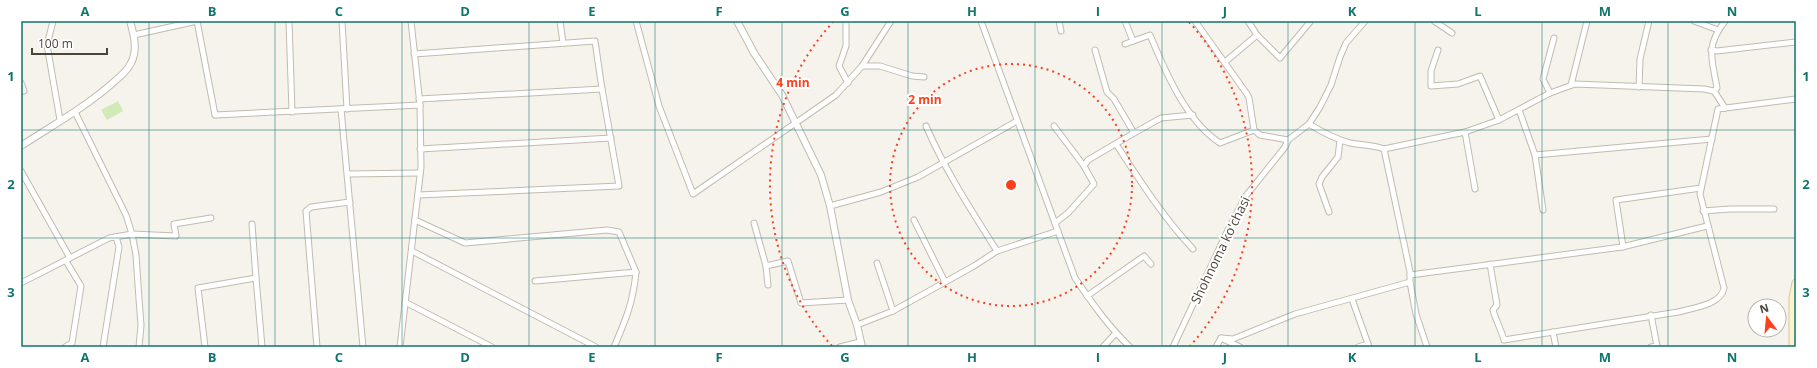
<svg xmlns="http://www.w3.org/2000/svg" width="1817" height="368" viewBox="0 0 1817 368" font-family="'Open Sans',sans-serif">
	<style>
		.green { fill: #d2eab5 }
		.lines { fill: none; stroke-linecap: round; stroke-linejoin: round }
		.minor-casing { stroke: #c2bbae; stroke-width: 7 }
		.tertiary-casing { stroke: #c2bbae; stroke-width: 8 }
		.secondary-casing { stroke: #d6c79b; stroke-width: 9 }
		.minor { stroke: #fff; stroke-width: 5 }
		.tertiary { stroke: #fff; stroke-width: 6 }
		.secondary { stroke: #fff3cd; stroke-width: 7 }
		.grid { fill: none; stroke: #0f766e; stroke-width: 1; stroke-opacity: 0.55 }
		.ring { fill: none; stroke: #fc3f1d; stroke-width: 2; stroke-dasharray: 2 4 }
		.labels { text-anchor: middle; stroke-width: 4; stroke-linejoin: round; paint-order: stroke }
		.street-label { font-size: 13px; fill: #4b4439; stroke: #fff }
		.centre { fill: #fc3f1d; stroke: #fff; stroke-width: 2 }
		.ring-label { font-size: 12px; text-anchor: middle; font-weight: bold; fill: #fc3f1d; stroke: #fff; stroke-width: 4; stroke-linejoin: round; paint-order: stroke }
		.neatline { fill: none; stroke: #0f766e; stroke-width: 1.5 }
		.grid-label { font-size: 13px; text-anchor: middle; font-weight: bold; fill: #0f766e }
	</style>
	<rect width="100%" height="100%" fill="#f6f3ec"/>
	<path class="green" d="M118,101L123,111L107,120L101,110Z"/>
	<g class="lines">
		<g class="minor-casing">
			<g id="minor">
				<path d="M53,21L47,45L60,120"/>
				<path d="M289,21L292,112"/>
				<path d="M342,21L347,109"/>
				<path d="M560,21L563,43"/>
				<path d="M636,21L659,106L693,194L836,95L862,66L891,21"/>
				<path d="M846,21V46L839,66L848,83"/>
				<path d="M981,21L1075,278C1092,303 1108,326 1130,347"/>
				<path d="M1059,21L1061,31"/>
				<path d="M1125,21L1133,41"/>
				<path d="M1195,21L1247,94L1249,98L1254,130L1260,135L1288,140"/>
				<path d="M1434,21L1452,33"/>
				<path d="M1694,21L1718,30"/>
				<path d="M134,35L197,21L215,115L420,105"/>
				<path d="M1257,35L1280,58L1310,22L1309,21"/>
				<path d="M1125,44L1150,35C1165,71 1186,121 1220,143L1254,130"/>
				<path d="M1438,50L1431,71V86L1458,84L1480,76L1499,120"/>
				<path d="M1711,50L1717,51L1796,42"/>
				<path d="M414,54L595,41L602,89L419,99"/>
				<path d="M1225,62L1257,35L1248,21"/>
				<path d="M862,66H880L912,76L924,77"/>
				<path d="M21,83L24,91L21,92"/>
				<path d="M1571,85L1587,21"/>
				<path d="M1639,87L1640,59L1649,21"/>
				<path d="M1714,91L1717,88C1712,58 1705,47 1725,21"/>
				<path d="M1550,93L1543,79L1554,38"/>
				<path d="M341,109L363,347"/>
				<path d="M1519,110L1535,155L1712,139"/>
				<path d="M75,112L126,215L132,234L136,255L139,299L141,325L139,347"/>
				<path d="M1309,124C1322,132 1335,139 1350,143C1361,145 1373,145 1384,149L1465,132"/>
				<path d="M926,126C945,170 971,210 997,251"/>
				<path d="M1054,126L1084,166L1094,184L1068,213L1055,223"/>
				<path d="M1134,133L1161,118L1193,115"/>
				<path d="M1116,144C1140,181 1163,217 1193,249"/>
				<path d="M420,149L611,138"/>
				<path d="M1535,155L1543,210"/>
				<path d="M1084,166L1088,160L1134,133L1114,99L1107,92L1095,50"/>
				<path d="M21,171L70,258"/>
				<path d="M348,174L420,173"/>
				<path d="M1475,189L1465,132L1499,120L1550,93L1575,84L1704,89L1714,91L1725,108"/>
				<path d="M418,195L619,186L602,89"/>
				<path d="M830,206L881,192L918,177L1017,121"/>
				<path d="M1703,211L1730,209H1774"/>
				<path d="M1329,212L1319,184L1322,177L1338,157L1340,140"/>
				<path d="M415,220L465,243L607,230L619,232L636,272L535,281"/>
				<path d="M914,220L945,282"/>
				<path d="M754,223L766,266"/>
				<path d="M252,224L256,278"/>
				<path d="M1623,247L1616,200L1701,188"/>
				<path d="M412,251L596,347"/>
				<path d="M877,263L893,311"/>
				<path d="M1490,264L1497,305L1493,310C1496,321 1501,329 1504,340L1678,312C1693,308 1721,305 1724,288L1700,194L1718,109L1796,99"/>
				<path d="M1410,275L1622,247L1707,226"/>
				<path d="M1410,282L1416,314L1427,347"/>
				<path d="M21,283L109,238L132,234L176,236L174,224L211,218"/>
				<path d="M768,285L766,266L788,261L801,303L848,300"/>
				<path d="M1087,296L1144,256L1151,264"/>
				<path d="M1352,299L1368,344"/>
				<path d="M405,302L492,347"/>
				<path d="M1651,315L1657,346L1651,347"/>
				<path d="M857,325L893,311L974,266L997,251L1058,231"/>
				<path d="M1553,332L1556,347"/>
				<path d="M1221,338L1233,339L1295,314L1410,282V272L1384,149"/>
				<path d="M65,347L72,343L81,286L66,261"/>
				<path d="M103,347L119,247L116,237"/>
				<path d="M205,347L198,288L256,278L262,347"/>
				<path d="M317,347L306,211L311,207L350,202"/>
				<path d="M400,347L421,167L420,105L411,21"/>
				<path d="M614,347C626,319 633,303 636,272"/>
				<path d="M840,347L860,342"/>
				<path d="M1103,347L1116,333"/>
				<path d="M1173,347L1227,232L1245,197L1285,147L1288,140L1309,124L1320,107L1331,85L1340,57L1346,43L1365,21"/>
				<path d="M1216,347L1221,338L1240,347"/>
				<path d="M1358,347L1368,344L1369,347"/>
			</g>
		</g>
		<g class="tertiary-casing">
			<g id="tertiary">
				<path d="M737,21L754,53L782,95L821,175L830,206L848,300L857,325L862,347"/>
				<path d="M21,146C53,125 86,107 115,81C121,76 128,70 131,63C138,50 134,35 130,21"/>
			</g>
		</g>
		<g class="secondary-casing">
			<path id="secondary" d="M1793,347V298L1796,283"/>
		</g>
		<use href="#minor" class="minor"/>
		<use href="#tertiary" class="tertiary"/>
		<use href="#secondary" class="secondary"/>
	</g>
	<path class="grid" d="M149,21V347M275,21V347M402,21V347M529,21V347M655,21V347M782,21V347M908,21V347M1035,21V347M1162,21V347M1288,21V347M1415,21V347M1542,21V347M1668,21V347M21,130H1796M21,238H1796"/>
	<g class="ring">
		<circle cx="1011" cy="185" r="121"/>
		<path d="M832 346A241 241 0 0 1 833 22M1189 22A241 241 0 0 1 1190 346"/>
	</g>
	<g class="labels">
		<g class="street-label">
			<text transform="translate(1220 250) rotate(-64)" y="5">Shohnoma ko'chasi</text>
		</g>
	</g>
	<circle cx="1011" cy="185" r="6" class="centre"/>
	<g class="ring-label">
		<text x="793" y="87">4 min</text>
		<text x="925" y="104">2 min</text>
	</g>
	<rect width="1817" height="368" fill="none" stroke="#ffffff" stroke-width="44"/>
	<g transform="translate(1767 318) rotate(344)"><circle r="19" fill="#ffffff" stroke="#b7b4b0"/>
	<path d="M0-3L7 15L0 10L-7 15Z" fill="#fc3f1d"/>
	<text y="-6" font-size="11" font-weight="bold" text-anchor="middle" fill="#4b4439">N</text>
	</g>
	<path d="M32 48v6h75v-6" fill="none" stroke="#4b4439" stroke-width="2"/>
	<text x="38" y="48" font-size="12" fill="#4b4439" stroke="#ffffff" stroke-width="3" paint-order="stroke">100 m</text>
	<rect x="22" y="22" width="1773" height="324" class="neatline"/>
	<g class="grid-label">
		<text x="85" y="16">A</text>
		<text x="212" y="16">B</text>
		<text x="339" y="16">C</text>
		<text x="465" y="16">D</text>
		<text x="592" y="16">E</text>
		<text x="719" y="16">F</text>
		<text x="845" y="16">G</text>
		<text x="972" y="16">H</text>
		<text x="1098" y="16">I</text>
		<text x="1225" y="16">J</text>
		<text x="1352" y="16">K</text>
		<text x="1478" y="16">L</text>
		<text x="1605" y="16">M</text>
		<text x="1732" y="16">N</text>
		<text x="11" y="81">1</text>
		<text x="1806" y="81">1</text>
		<text x="11" y="189">2</text>
		<text x="1806" y="189">2</text>
		<text x="11" y="297">3</text>
		<text x="1806" y="297">3</text>
		<text x="85" y="362">A</text>
		<text x="212" y="362">B</text>
		<text x="339" y="362">C</text>
		<text x="465" y="362">D</text>
		<text x="592" y="362">E</text>
		<text x="719" y="362">F</text>
		<text x="845" y="362">G</text>
		<text x="972" y="362">H</text>
		<text x="1098" y="362">I</text>
		<text x="1225" y="362">J</text>
		<text x="1352" y="362">K</text>
		<text x="1478" y="362">L</text>
		<text x="1605" y="362">M</text>
		<text x="1732" y="362">N</text>
	</g>
</svg>
